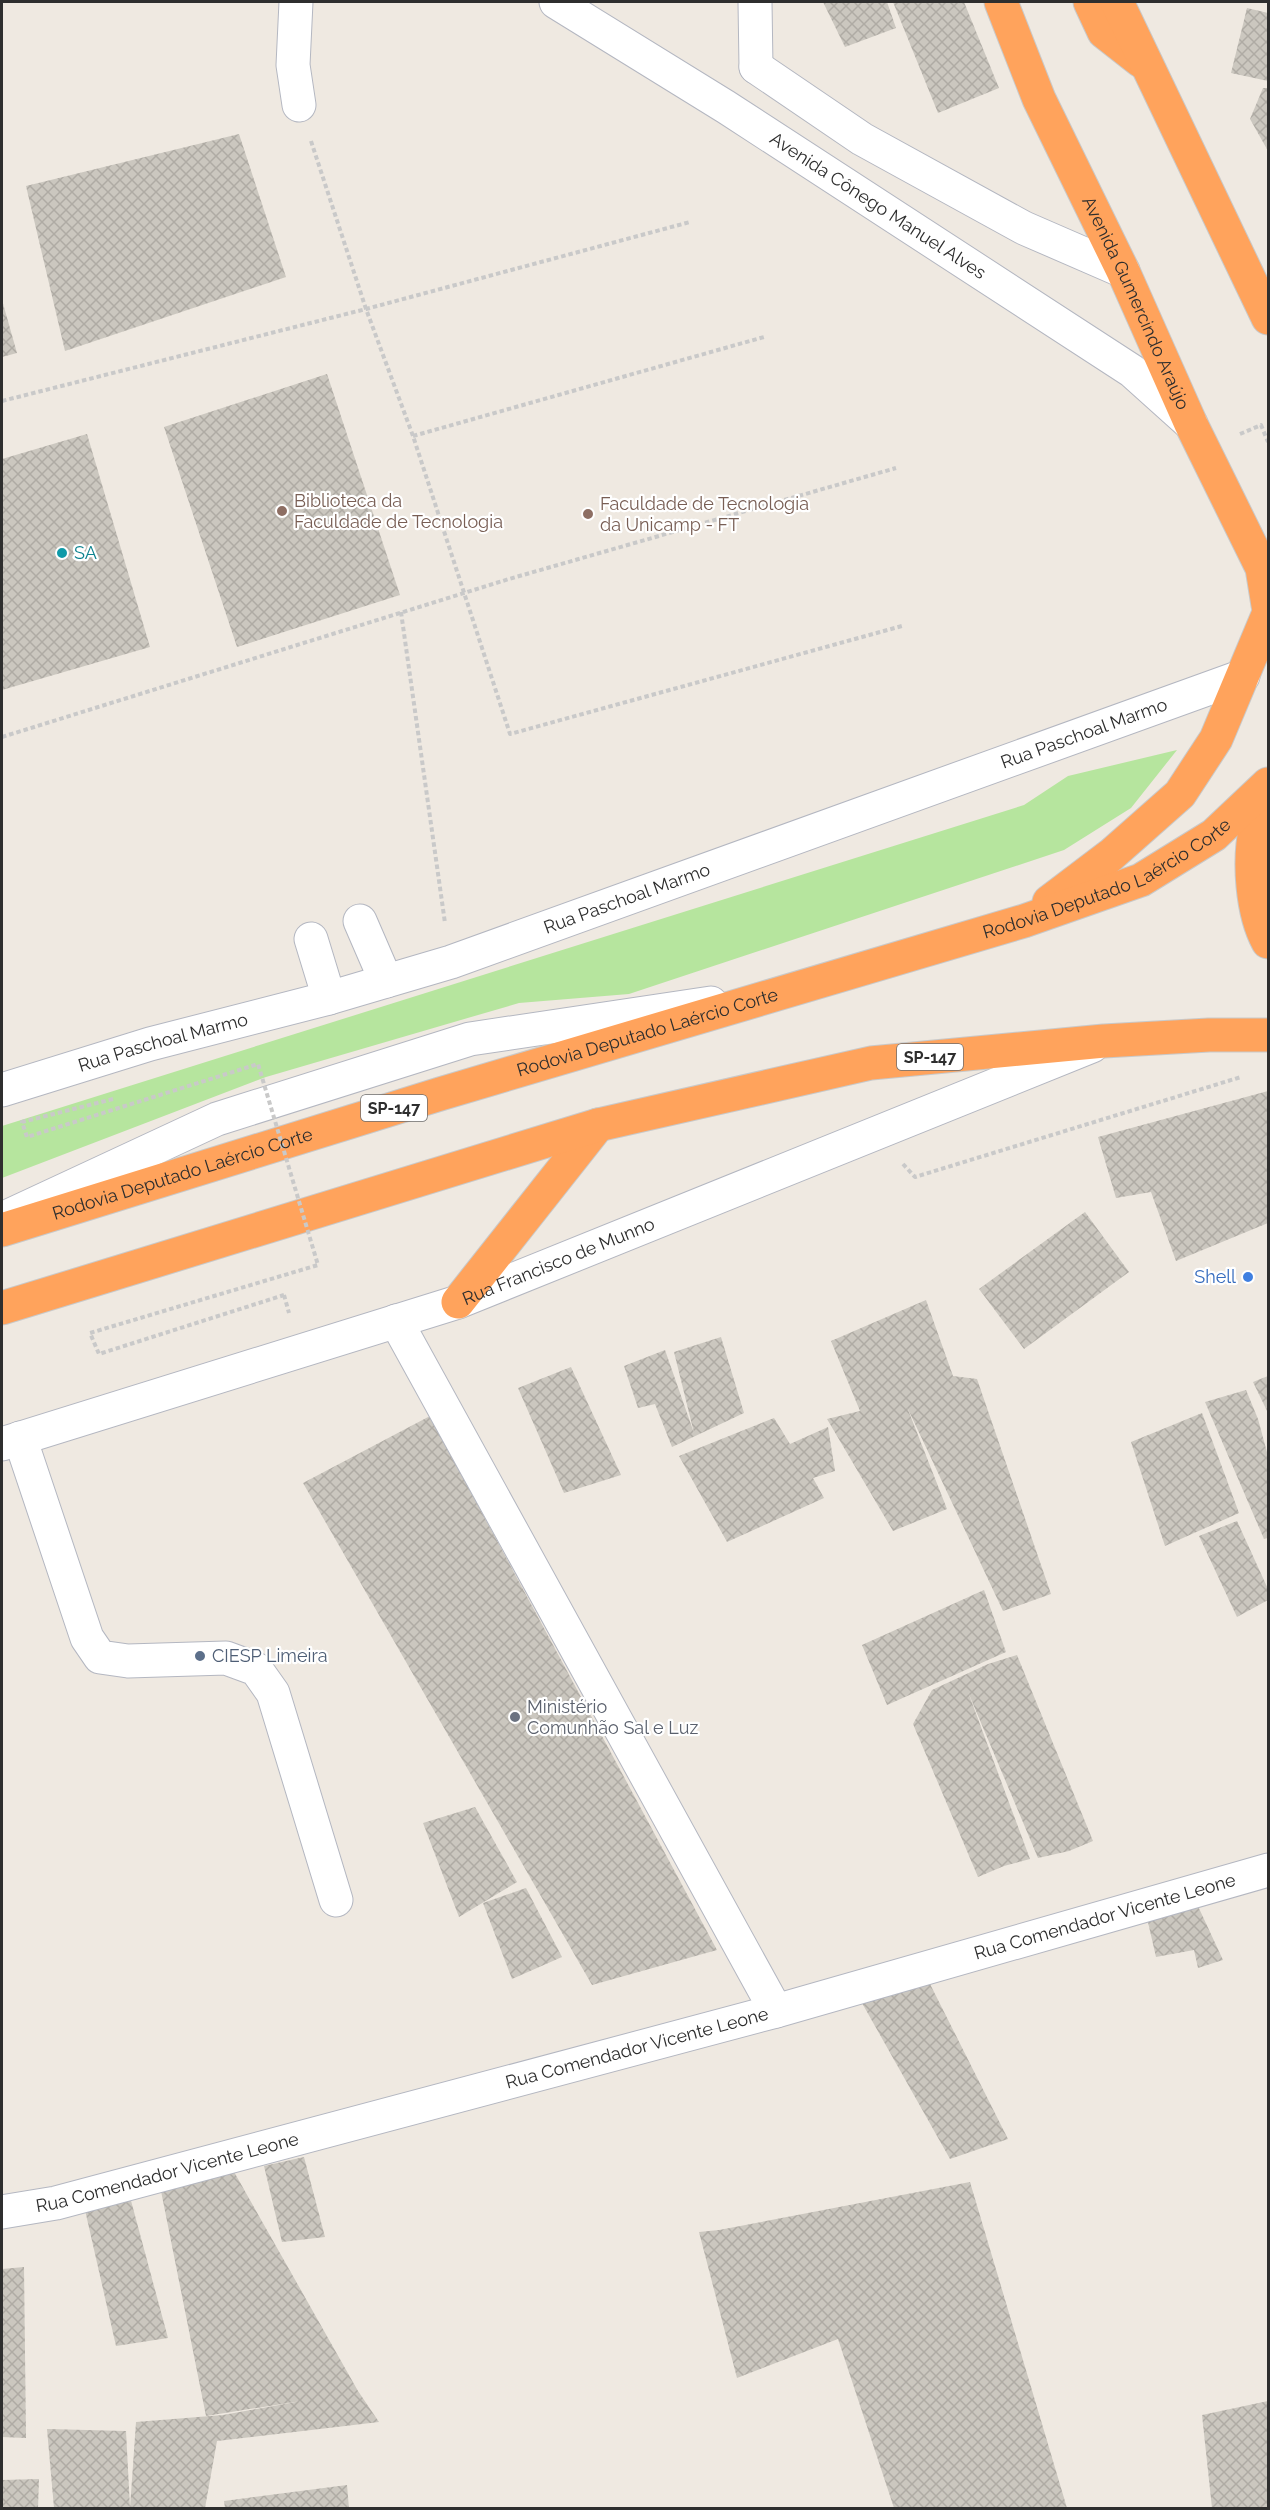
<svg xmlns="http://www.w3.org/2000/svg" width="1270" height="2510" viewBox="0 0 1270 2510" font-family="Raleway,sans-serif">
	<style>
		.grass { fill: #b6e59e }
		.building { fill: url(#building-cross-hatch) }
		.lines { fill: none; stroke-linecap: round; stroke-linejoin: round }
		.minor-casing { stroke: #b4b7c1; stroke-width: 35 }
		.highway-casing { stroke: #c9c9c9; stroke-width: 35 }
		.path { stroke: #c9c9c9; stroke-width: 4; stroke-dasharray: 4.5 3; stroke-linecap: butt }
		.minor { stroke: #fff; stroke-width: 33 }
		.highway { stroke: #ffa35c; stroke-width: 33 }
		.path-bridge { stroke: #c9c9c9; stroke-width: 4; stroke-dasharray: 4.5 3; stroke-linecap: butt }
		.education-dot { fill: #8d6e63; stroke: #fff; stroke-width: 2 }
		.culture-dot { fill: #0f9aa8; stroke: #fff; stroke-width: 2 }
		.shop-dot { fill: #3f7fe0; stroke: #fff; stroke-width: 2 }
		.service-dot { fill: #5c6f8a; stroke: #fff; stroke-width: 2 }
		.worship-dot { fill: #6b7280; stroke: #fff; stroke-width: 2 }
		.labels { text-anchor: middle; stroke-width: 4.5; stroke-linejoin: round; paint-order: stroke }
		.shield { fill: #fff; stroke: #6d6d6d; stroke-width: 1.5 }
		.shield-label { font-size: 16px; font-weight: bold; fill: #2e2e2e }
		.street-label { font-size: 18px; fill: #2e2e2e; stroke: #fff }
		.education-label { font-size: 18px; fill: #785e54; stroke: #fff; text-anchor: start }
		.culture-label { font-size: 18px; fill: #0d838f; stroke: #fff; text-anchor: start }
		.shop-label { font-size: 18px; fill: #366cbe; stroke: #fff; text-anchor: end }
		.service-label { font-size: 18px; fill: #4e5e75; stroke: #fff; text-anchor: start }
		.worship-label { font-size: 18px; fill: #5b616d; stroke: #fff; text-anchor: start }
	</style>
	<defs>
		<pattern id="building-cross-hatch" width="8" height="8" patternUnits="userSpaceOnUse" patternTransform="scale(1.5)"><rect width="8" height="8" fill="#cbc7bf"/><path d="M0 0l8 8M0 8l8-8" fill="none" stroke="#afaba4"/></pattern>
	</defs>
	<rect width="100%" height="100%" fill="#efe9e1"/>
	<path class="grass" d="M1177,750L1131,808L1064,850L629,994L519,1003L266,1077L2,1178V1126L1024,805L1068,776Z"/>
	<g class="building">
		<path d="M823,2H887L896,28L845,47Z"/>
		<path d="M893,2H964L999,88L938,113Z"/>
		<path d="M1247,8L1268,13V81L1231,73Z"/>
		<path d="M1263,88H1268V151L1250,119Z"/>
		<path d="M239,134L286,277L65,351L26,186Z"/>
		<path d="M2,300L17,353L2,357Z"/>
		<path d="M327,374L400,595L237,647L164,427Z"/>
		<path d="M87,434L150,647L2,690V459Z"/>
		<path d="M1268,1091V1223L1176,1261L1151,1192L1116,1198L1098,1137Z"/>
		<path d="M1085,1212L1129,1272L1024,1349L979,1289Z"/>
		<path d="M926,1300L953,1376L977,1379L1051,1594L1003,1611L907,1407L947,1509L893,1531L827,1419L860,1411L831,1341Z"/>
		<path d="M721,1337L744,1413L672,1447L655,1404L638,1408L624,1366L665,1350L694,1433L674,1352Z"/>
		<path d="M571,1367L621,1475L564,1493L518,1388Z"/>
		<path d="M1268,1376V1413L1253,1382Z"/>
		<path d="M1246,1390L1258,1419L1268,1456V1538L1264,1539L1205,1402Z"/>
		<path d="M1202,1413L1239,1513L1165,1546L1131,1442Z"/>
		<path d="M430,1416L717,1950L592,1985L303,1483Z"/>
		<path d="M774,1418L790,1444L828,1427L835,1471L813,1478L824,1498L727,1542L679,1456Z"/>
		<path d="M1237,1521L1268,1589V1600L1237,1617L1199,1536Z"/>
		<path d="M984,1590L1006,1652L887,1705L862,1645Z"/>
		<path d="M1017,1655L1093,1841L1069,1851L1038,1858L968,1692L1030,1859L1004,1866L978,1877L913,1724L932,1690L988,1664Z"/>
		<path d="M475,1807L517,1882L459,1917L423,1823Z"/>
		<path d="M526,1888L562,1957L512,1979L483,1903Z"/>
		<path d="M1197,1904L1223,1960L1198,1968L1194,1950L1156,1957L1147,1918Z"/>
		<path d="M930,1984L1008,2139L950,2159L862,2003Z"/>
		<path d="M304,2157L325,2237L282,2242L264,2166Z"/>
		<path d="M233,2170L358,2391L379,2422L217,2441L205,2508H130L136,2422L223,2415L301,2401L206,2416L161,2191Z"/>
		<path d="M970,2182L1067,2508H894L838,2339L737,2378L699,2232L719,2230Z"/>
		<path d="M130,2197L168,2338L116,2346L85,2210Z"/>
		<path d="M24,2267L26,2438L2,2437V2269Z"/>
		<path d="M1268,2401V2508H1212L1202,2415Z"/>
		<path d="M47,2429L126,2431L130,2508H54Z"/>
		<path d="M39,2479L38,2508H2V2480Z"/>
		<path d="M347,2485L349,2508H225L224,2501Z"/>
	</g>
	<g class="lines">
		<g class="minor-casing">
			<g id="minor">
				<path d="M296,2L293,65L299,105"/>
				<path id="s1" d="M556,2L726,107L1132,371L1191,424"/>
				<path d="M755,2L756,67"/>
				<path d="M756,67L862,139L1024,228L1123,271"/>
				<path d="M360,921L386,981"/>
				<path d="M311,939L329,998"/>
				<path id="s2" d="M2,1090L150,1044L329,998L451,962L1243,676"/>
				<path d="M2,1219L217,1119L470,1039L711,1003"/>
				<path d="M396,1321L776,2011"/>
				<path d="M20,1438L87,1638L100,1657L128,1661L226,1658L256,1669L273,1693L336,1900"/>
				<path id="s3" d="M2,1444L458,1302L1092,1046"/>
				<path id="s4" d="M2,2212L56,2203L776,2011L1268,1870"/>
			</g>
		</g>
		<g class="highway-casing">
			<g id="highway">
				<path id="s5" d="M1001,2L1039,99L1123,271L1191,424L1262,568L1268,605"/>
				<path d="M1090,2L1104,32L1141,61"/>
				<path d="M1117,2L1268,318"/>
				<path d="M1268,796C1264,806 1258,817 1256,827C1248,860 1252,913 1268,942"/>
				<path d="M1049,902L1111,855L1180,794L1216,739L1268,615"/>
				<path id="s6" d="M2,1230L440,1094L1024,921L1141,880L1214,835L1268,784"/>
				<path d="M458,1302L598,1125"/>
				<path d="M2,1308L598,1125L871,1063L1104,1041L1209,1035H1268"/>
			</g>
		</g>
		<g class="path">
			<path d="M311,141L366,309L413,436L510,734L902,626"/>
			<path d="M2,401L366,309L690,222"/>
			<path d="M1240,434L1261,425L1268,442"/>
			<path d="M413,436L764,337"/>
			<path d="M401,612L445,923"/>
			<path d="M2,737L509,579L896,468"/>
			<path d="M903,1164L915,1177L1241,1077"/>
			<path d="M284,1295L289,1313"/>
		</g>
		<use href="#minor" class="minor"/>
		<use href="#highway" class="highway"/>
		<path class="path-bridge" d="M113,1099L22,1122L27,1137L258,1064L318,1265L90,1333L99,1354L284,1295"/>
	</g>
	<g class="education-dot">
		<circle cx="282" cy="511" r="6"/>
		<circle cx="588" cy="514" r="6"/>
	</g>
	<circle class="culture-dot" cx="62" cy="553" r="6"/>
	<circle class="shop-dot" cx="1248" cy="1277" r="6"/>
	<circle class="service-dot" cx="200" cy="1656" r="6"/>
	<circle class="worship-dot" cx="515" cy="1717" r="6"/>
	<g class="labels">
		<g class="shield">
			<rect x="897" y="1044" width="66" height="26" rx="4.5"/>
			<rect x="361" y="1095" width="66" height="26" rx="4.5"/>
		</g>
		<g class="shield-label">
			<text x="930" y="1063">SP-147</text>
			<text x="394" y="1114">SP-147</text>
		</g>
		<g class="street-label">
			<text dy="6" stroke="none"><textPath href="#s1" startOffset="381">Avenida Cônego Manuel Alves</textPath></text>
			<text dy="6" stroke="none"><textPath href="#s5" startOffset="330">Avenida Gumercindo Araújo</textPath></text>
			<text dy="6" stroke="none"><textPath href="#s2" startOffset="1140">Rua Paschoal Marmo</textPath></text>
			<text dy="6" stroke="none"><textPath href="#s6" startOffset="1161">Rodovia Deputado Laércio Corte</textPath></text>
			<text dy="6" stroke="none"><textPath href="#s2" startOffset="654">Rua Paschoal Marmo</textPath></text>
			<text dy="6" stroke="none"><textPath href="#s6" startOffset="675">Rodovia Deputado Laércio Corte</textPath></text>
			<text dy="6" stroke="none"><textPath href="#s2" startOffset="168">Rua Paschoal Marmo</textPath></text>
			<text dy="6" stroke="none"><textPath href="#s6" startOffset="189">Rodovia Deputado Laércio Corte</textPath></text>
			<text dy="6" stroke="none"><textPath href="#s3" startOffset="586">Rua Francisco de Munno</textPath></text>
			<text dy="6" stroke="none"><textPath href="#s4" startOffset="1142">Rua Comendador Vicente Leone</textPath></text>
			<text dy="6" stroke="none"><textPath href="#s4" startOffset="656">Rua Comendador Vicente Leone</textPath></text>
			<text dy="6" stroke="none"><textPath href="#s4" startOffset="170">Rua Comendador Vicente Leone</textPath></text>
		</g>
		<g class="education-label">
			<text x="294" y="507">Biblioteca da<tspan x="294" dy="21">Faculdade de Tecnologia</tspan></text>
			<text x="600" y="510">Faculdade de Tecnologia<tspan x="600" dy="21">da Unicamp - FT</tspan></text>
		</g>
		<g class="culture-label">
			<text x="74" y="559">SA</text>
		</g>
		<g class="shop-label">
			<text x="1236" y="1283">Shell</text>
		</g>
		<g class="service-label">
			<text x="212" y="1662">CIESP Limeira</text>
		</g>
		<g class="worship-label">
			<text x="527" y="1713">Ministério<tspan x="527" dy="21">Comunhão Sal e Luz</tspan></text>
		</g>
	</g>
	<rect width="1270" height="2510" fill="none" stroke="#2e2e2e" stroke-width="6"/>
</svg>
